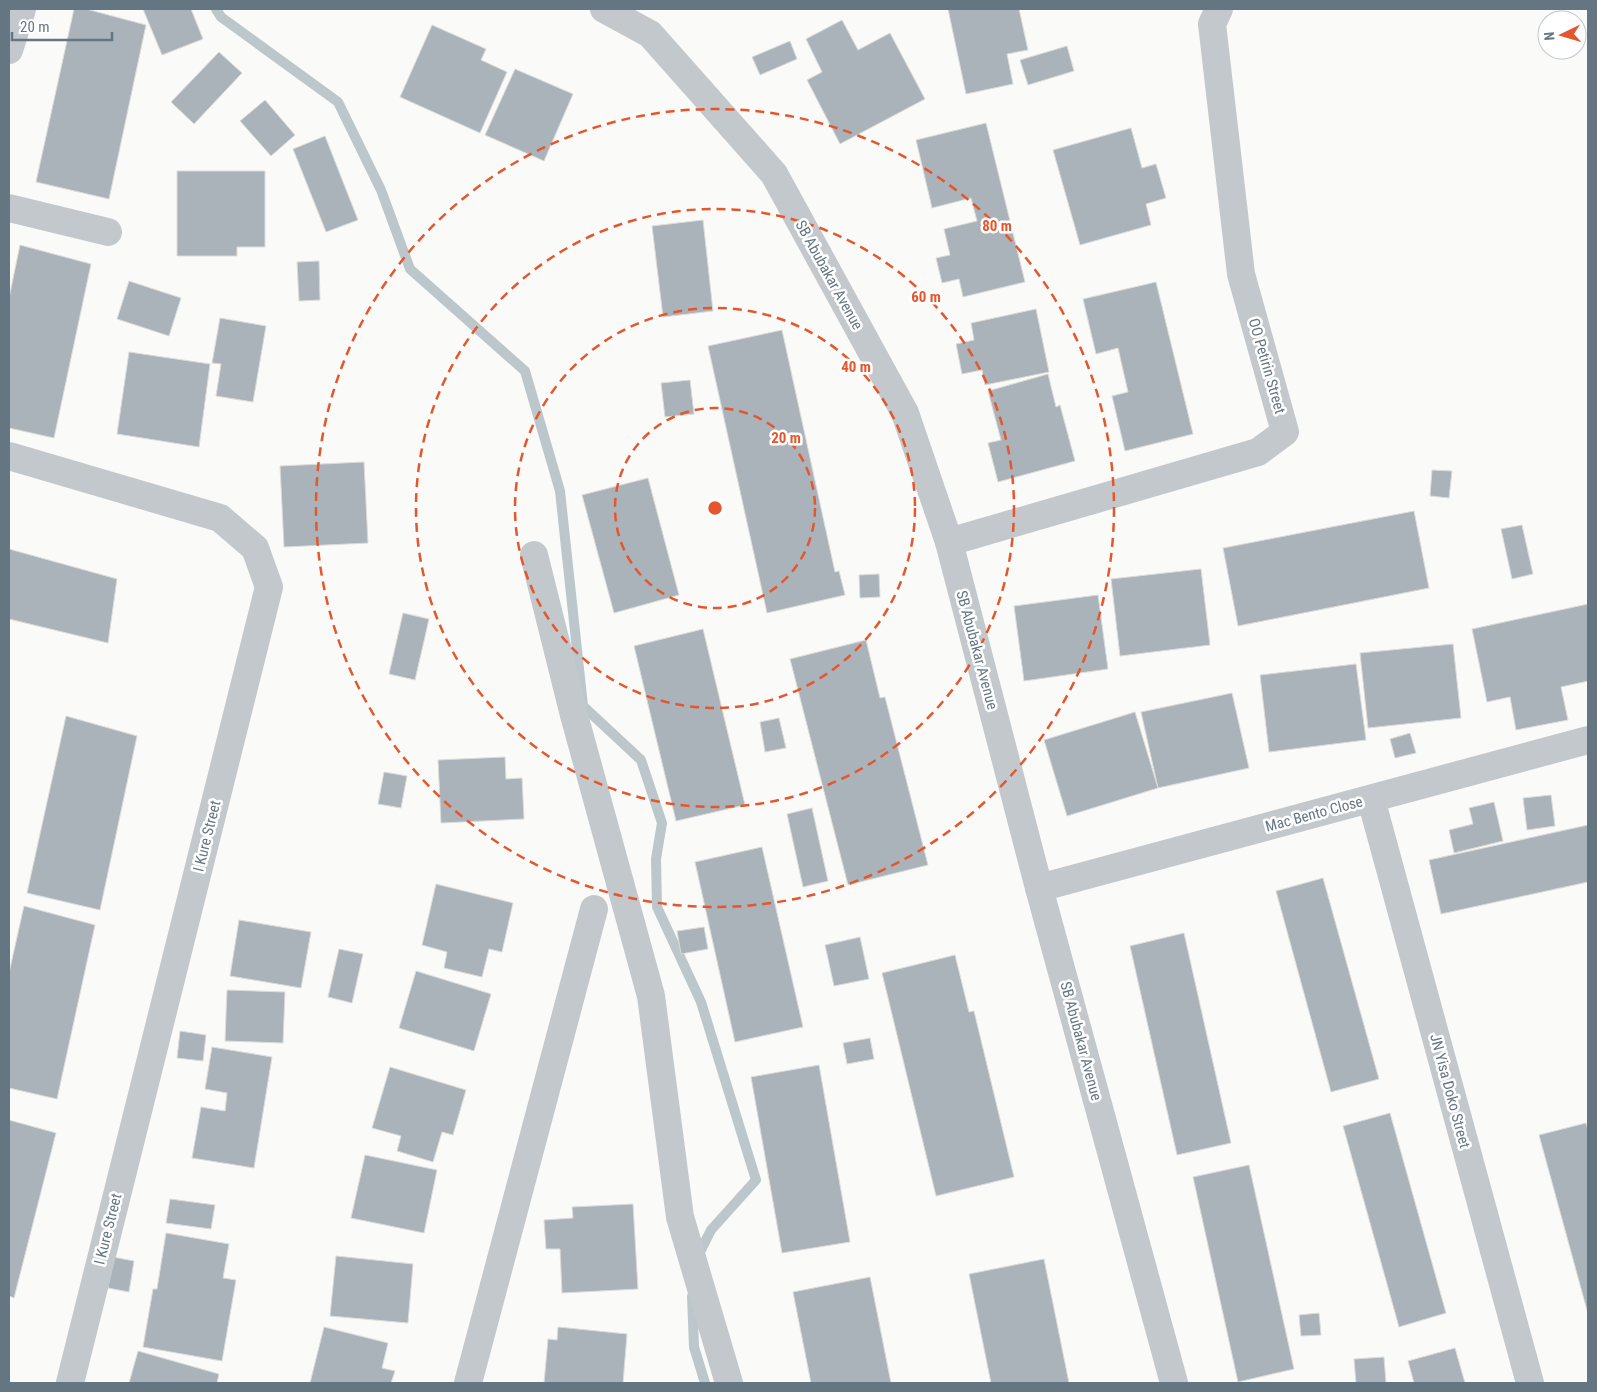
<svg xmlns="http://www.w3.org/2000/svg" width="1597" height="1392" viewBox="0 0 1597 1392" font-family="'Roboto Condensed',sans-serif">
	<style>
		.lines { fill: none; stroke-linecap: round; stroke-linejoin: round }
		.stream { stroke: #bbc7cb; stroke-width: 10 }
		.building { fill: #aab3b9; stroke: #dcdcda }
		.street { stroke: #c3c8cc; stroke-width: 28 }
		.ring { fill: none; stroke: #e4572e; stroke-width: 2.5; stroke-dasharray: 9 6 }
		.labels { text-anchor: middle; stroke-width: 5; stroke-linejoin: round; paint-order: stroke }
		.street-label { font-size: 15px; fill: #657683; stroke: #fff }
		.centre { fill: #e4572e; stroke: #fff; stroke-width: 2.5 }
		.ring-label { font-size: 15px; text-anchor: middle; font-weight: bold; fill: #e4572e; stroke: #fff; stroke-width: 5; stroke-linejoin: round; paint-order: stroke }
	</style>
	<rect width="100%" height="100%" fill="#fafaf8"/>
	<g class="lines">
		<g class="stream">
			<path d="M216,9L221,17L338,102L381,190L410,269L525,371L560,491L583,706L641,760L662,823L656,859L657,907L701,1002L756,1180L711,1230L697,1258"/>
			<path d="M692,1296L694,1347L705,1383"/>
		</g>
	</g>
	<g class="building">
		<path d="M74,9H86L146,25L109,199L36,182Z"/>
		<path d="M143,9H191L203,39L162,55Z"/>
		<path d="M948,9H1019L1028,50L1007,54L1013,84L966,94Z"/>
		<path d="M842,20L858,50L890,33L925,99L840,144L807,80L822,72L806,39Z"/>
		<path d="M432,25L486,49L481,60L507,72L480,133L400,97Z"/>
		<path d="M790,41L797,59L760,75L752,57Z"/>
		<path d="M1067,46L1074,71L1028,85L1020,60Z"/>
		<path d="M219,52L242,73L194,124L171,102Z"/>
		<path d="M515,69L573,94L544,161L485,135Z"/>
		<path d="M265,100L295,135L271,156L240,121Z"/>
		<path d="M986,123L1025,282L963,297L959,279L942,283L936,258L950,255L944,229L977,221L971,198L932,208L916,140Z"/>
		<path d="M1131,128L1142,168L1156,164L1166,198L1146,204L1151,225L1080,245L1053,150Z"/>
		<path d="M325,136L358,220L326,232L293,149Z"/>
		<path d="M177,171H265V247H237V256H177Z"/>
		<path d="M703,220L713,311L663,317L652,226Z"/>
		<path d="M20,245L91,264L54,438L9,428V298Z"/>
		<path d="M319,261L320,300L299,301L297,262Z"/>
		<path d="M129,281L181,298L169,336L117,319Z"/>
		<path d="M1156,282L1193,434L1125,451L1112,396L1128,392L1118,348L1096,354L1083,299Z"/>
		<path d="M1036,309L1049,372L985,385L982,370L962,374L956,344L974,340L971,323Z"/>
		<path d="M220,318L266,326L253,402L216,396L221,364L212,363Z"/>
		<path d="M782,330L835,572L839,571L845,595L767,613L708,346Z"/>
		<path d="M129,352L210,364L199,447L117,434Z"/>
		<path d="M1048,374L1056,407L1060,405L1075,461L998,482L988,443L1001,440L988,391Z"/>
		<path d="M690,380L694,414L665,417L661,383Z"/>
		<path d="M364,462L368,543L284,547L280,466Z"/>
		<path d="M1432,470L1452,471L1449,498L1430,496Z"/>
		<path d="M648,478L679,595L614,613L582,495Z"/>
		<path d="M1414,511L1429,588L1238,626L1223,548Z"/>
		<path d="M1522,525L1533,574L1512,579L1501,529Z"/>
		<path d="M9,549L117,579L108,643L9,619Z"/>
		<path d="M1201,569L1210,645L1120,656L1111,579Z"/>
		<path d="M879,574L880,597L860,598L859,575Z"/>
		<path d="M1098,595L1108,669L1024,681L1014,606Z"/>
		<path d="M1588,604V685V681L1561,687L1568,720L1516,730L1510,697L1487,702L1472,629Z"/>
		<path d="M403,613L429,619L415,680L389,674Z"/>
		<path d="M703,629L745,805L676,821L634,646Z"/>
		<path d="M866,640L880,698L885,697L928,865L848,885L790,659Z"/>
		<path d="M1453,644L1461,718L1368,728L1360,653Z"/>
		<path d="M1356,664L1366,740L1269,752L1260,675Z"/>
		<path d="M1232,693L1249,768L1158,788L1141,712Z"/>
		<path d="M1135,712L1158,788L1067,816L1044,740Z"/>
		<path d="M66,716L137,736L100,910L27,893Z"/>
		<path d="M779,718L786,748L765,752L760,722Z"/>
		<path d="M1410,733L1416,753L1395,758L1390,739Z"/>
		<path d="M505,757L506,779L522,778L524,819L441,823L438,760Z"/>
		<path d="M384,772L407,776L401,808L378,804Z"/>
		<path d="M1551,795L1555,826L1527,830L1523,798Z"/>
		<path d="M1494,802L1503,841L1454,853L1449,830L1473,824L1469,808Z"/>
		<path d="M812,808L828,881L803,887L787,814Z"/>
		<path d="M1588,825V882L1441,914L1429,860Z"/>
		<path d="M762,847L803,1027L735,1042L695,862Z"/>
		<path d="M1323,878L1379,1079L1331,1092L1276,891Z"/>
		<path d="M436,884L513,903L502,952L489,949L482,977L444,968L447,952L422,945Z"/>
		<path d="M24,906L95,925L57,1099L9,1088V973Z"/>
		<path d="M239,920L311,932L301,988L230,976Z"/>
		<path d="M704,927L708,949L681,954L677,931Z"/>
		<path d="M1184,933L1231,1143L1177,1155L1130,946Z"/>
		<path d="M860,937L869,979L834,986L825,945Z"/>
		<path d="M339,949L363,954L352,1003L328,997Z"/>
		<path d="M955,955L969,1012L974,1011L1014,1177L936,1196L882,973Z"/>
		<path d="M416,971L491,994L474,1051L399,1028Z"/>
		<path d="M227,990L285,992L283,1043L225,1041Z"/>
		<path d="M180,1031L206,1035L203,1061L177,1058Z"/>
		<path d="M870,1038L874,1059L847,1064L843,1043Z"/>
		<path d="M212,1047L272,1057L254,1168L192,1158L201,1107L225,1111L227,1093L205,1089Z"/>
		<path d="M819,1065L850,1242L782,1253L751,1077Z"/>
		<path d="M390,1067L466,1090L453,1135L442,1132L433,1162L397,1151L401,1136L372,1128Z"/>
		<path d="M1390,1113L1446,1313L1399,1327L1343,1126Z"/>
		<path d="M9,1120L56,1133L14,1298L9,1296Z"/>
		<path d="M1586,1123L1588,1130V1314L1539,1135Z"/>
		<path d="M365,1155L437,1170L424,1233L351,1218Z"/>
		<path d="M1249,1165L1294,1369L1238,1382L1193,1177Z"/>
		<path d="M170,1199L215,1205L211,1229L166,1223Z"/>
		<path d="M633,1204L638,1289L562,1293L560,1249H546L544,1220L573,1218L572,1207Z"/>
		<path d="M166,1233L229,1244L223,1278L236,1280L222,1361L143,1347L153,1289H157Z"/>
		<path d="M336,1256L413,1264L408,1323L330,1316Z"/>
		<path d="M113,1257L134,1261L129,1292L108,1288Z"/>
		<path d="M1044,1259L1069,1383H991L969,1274Z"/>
		<path d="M870,1277L891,1383H811L793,1292Z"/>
		<path d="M1319,1313L1321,1335L1301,1336L1299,1315Z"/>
		<path d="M324,1327L388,1343L382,1368L395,1371L391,1383H310Z"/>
		<path d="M558,1327L627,1334L623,1383H544L548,1339L557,1340Z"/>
		<path d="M1455,1348L1465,1383H1414L1408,1361Z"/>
		<path d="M138,1351L219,1374L217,1383H129Z"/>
		<path d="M1384,1357L1386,1383H1356L1354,1359Z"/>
	</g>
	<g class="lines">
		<g class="street">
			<path d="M604,9L650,34L774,174L905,413L949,542L1039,888L1174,1383"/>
			<path d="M9,50L22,9"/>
			<path d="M9,208L108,232"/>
			<path d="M9,456L220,518L255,548L269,587L70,1383"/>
			<path d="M949,542L1258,452L1285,432L1241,274L1212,24L1219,9"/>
			<path d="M534,555L574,715L651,996L680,1217L729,1383"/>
			<path d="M1371,799L1530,1383"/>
			<path d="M1039,888L1588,740"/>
			<path d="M468,1383L594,909"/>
		</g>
	</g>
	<g class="ring">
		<circle cx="715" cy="508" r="100"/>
		<circle cx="715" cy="508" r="200"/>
		<circle cx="715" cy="508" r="299"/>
		<circle cx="715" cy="508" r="399"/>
	</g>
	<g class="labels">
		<g class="street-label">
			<text transform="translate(829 275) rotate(61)" y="5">SB Abubakar Avenue</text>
			<text transform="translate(1267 366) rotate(74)" y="5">OO Petirin Street</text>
			<text transform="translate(977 650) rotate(75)" y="5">SB Abubakar Avenue</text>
			<text transform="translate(1314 814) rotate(-15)" y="5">Mac Bento Close</text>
			<text transform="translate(207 836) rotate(-76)" y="5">I Kure Street</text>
			<text transform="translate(1081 1041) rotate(75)" y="5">SB Abubakar Avenue</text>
			<text transform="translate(1450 1091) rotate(75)" y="5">JN Yisa Doko Street</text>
			<text transform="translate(108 1229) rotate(-76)" y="5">I Kure Street</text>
		</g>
	</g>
	<circle cx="715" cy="508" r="8" class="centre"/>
	<g class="ring-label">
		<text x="997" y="231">80 m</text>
		<text x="926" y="302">60 m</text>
		<text x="856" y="372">40 m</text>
		<text x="786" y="443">20 m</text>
	</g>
	<rect width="1597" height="1392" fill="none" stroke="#657683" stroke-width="20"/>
	<g transform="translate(1562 35) rotate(265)"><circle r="24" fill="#ffffff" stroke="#c1c8cd"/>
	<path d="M0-4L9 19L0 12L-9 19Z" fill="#e4572e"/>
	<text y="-8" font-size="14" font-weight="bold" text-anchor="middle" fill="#657683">N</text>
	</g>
	<path d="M12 32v8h100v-8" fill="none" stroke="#657683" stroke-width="2.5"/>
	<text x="20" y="32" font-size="15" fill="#657683" stroke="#ffffff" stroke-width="4" paint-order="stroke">20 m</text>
</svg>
